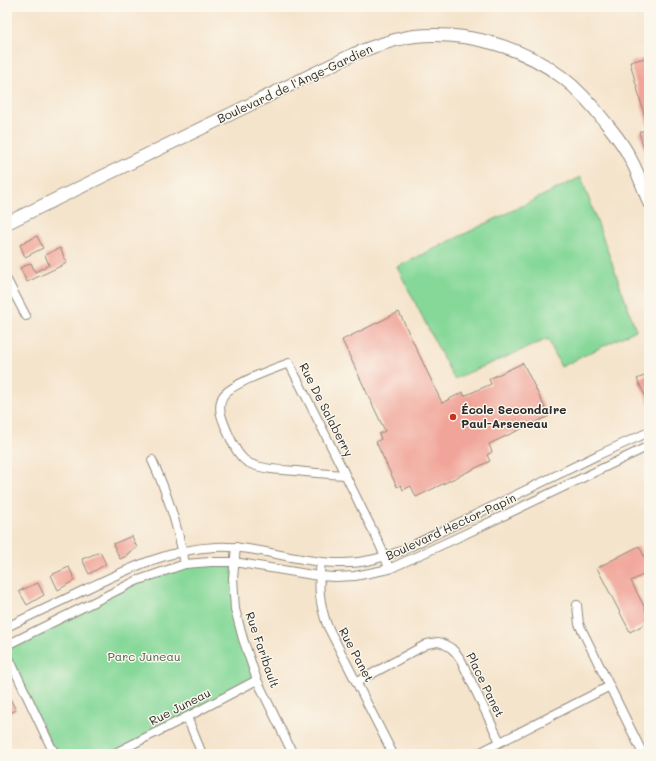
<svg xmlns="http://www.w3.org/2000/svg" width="656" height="761" viewBox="0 0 656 761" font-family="Mali,sans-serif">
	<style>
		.green { fill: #86d899; stroke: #588262 }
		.building { fill: #f1a499 }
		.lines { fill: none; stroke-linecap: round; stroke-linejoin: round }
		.street-casing { stroke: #90887c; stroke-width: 10 }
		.secondary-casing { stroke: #90887c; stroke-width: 14 }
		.street { stroke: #fff; stroke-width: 8 }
		.secondary { stroke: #fff; stroke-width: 12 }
		.poi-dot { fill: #c8321e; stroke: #fbf7ec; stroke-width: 1.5 }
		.labels { text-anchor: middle; stroke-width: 3; stroke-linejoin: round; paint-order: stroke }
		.street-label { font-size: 12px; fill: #2b2b2b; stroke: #fbf7ec }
		.poi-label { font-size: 12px; font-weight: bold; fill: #2b2b2b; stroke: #fbf7ec; text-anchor: start }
		.park-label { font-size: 12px; fill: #465f4c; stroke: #fbf7ec }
	</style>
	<rect width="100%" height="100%" fill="#fbf7ec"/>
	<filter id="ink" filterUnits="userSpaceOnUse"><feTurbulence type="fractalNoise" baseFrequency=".025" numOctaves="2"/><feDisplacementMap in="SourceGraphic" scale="8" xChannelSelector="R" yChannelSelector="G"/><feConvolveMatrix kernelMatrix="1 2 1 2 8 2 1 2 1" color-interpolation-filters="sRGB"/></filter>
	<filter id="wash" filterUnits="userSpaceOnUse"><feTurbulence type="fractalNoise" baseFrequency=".012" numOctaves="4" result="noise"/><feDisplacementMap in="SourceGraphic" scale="16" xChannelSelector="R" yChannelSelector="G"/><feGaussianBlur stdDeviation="0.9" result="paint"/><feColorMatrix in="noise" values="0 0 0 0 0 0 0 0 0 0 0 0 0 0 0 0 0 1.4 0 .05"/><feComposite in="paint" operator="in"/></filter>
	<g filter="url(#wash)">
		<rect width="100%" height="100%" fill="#f5e4cc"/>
		<g class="green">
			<path d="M581,177L636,330L561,367L548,339L454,379L397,267Z"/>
			<path d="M234,562L235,609L257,680L113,754H56L7,654V645L111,593L185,564Z"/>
		</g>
		<g id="blocks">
			<g class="building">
				<path d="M649,57V125H647L630,62Z"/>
				<path d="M649,129V160H647L639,132Z"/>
				<path d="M37,236L43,248L25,257L20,245Z"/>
				<path d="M60,248L67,263L27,282L20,268L31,263L35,272L49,265L45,255Z"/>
				<path d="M399,312L442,403L463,392L464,396L491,384L489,379L523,363L549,416L489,444L492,452L487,455L490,461L416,497L411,486L403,490L401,485L397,487L376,442L381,439L379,434L385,431L342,340Z"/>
				<path d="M649,374V404L637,379Z"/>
				<path d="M132,536L137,548L129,552L130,553L127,554V556L120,559L113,544Z"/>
				<path d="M639,546L649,566V572L631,581L649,616V622L630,632L597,568Z"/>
				<path d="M100,552L106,564L89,574L82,559Z"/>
				<path d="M69,567L75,580L58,590L51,575Z"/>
				<path d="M38,583L44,595L27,605L19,591Z"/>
				<path d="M7,693L16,710L7,715Z"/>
			</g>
		</g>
	</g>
	<g filter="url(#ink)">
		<use href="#blocks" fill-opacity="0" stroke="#90887c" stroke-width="1"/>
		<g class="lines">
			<g class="street-casing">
				<g id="street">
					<path d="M7,280L26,316"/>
					<path d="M152,460C168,494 178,528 185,564"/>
					<path d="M345,475C329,474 313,473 296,471C282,470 265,470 251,464C239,459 233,444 228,433C223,421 217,410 222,398C227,385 275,368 289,363C313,410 337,457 360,505C370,526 383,547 389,569"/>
					<path d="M236,547L233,578L235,609L243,639L257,680L293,754"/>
					<path d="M321,562C318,586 319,602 327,625L393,754"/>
					<path d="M577,605L579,624L643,754"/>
					<path d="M7,627C33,614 60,602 86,589C128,569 169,549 216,547C256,545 298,563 339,563C361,564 381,558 401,551L598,455L649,432"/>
					<path d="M7,645L136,581L185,564L211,562H234L319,576L335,577L355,576L389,569L463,535L649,446"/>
					<path d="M7,654L51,747L56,754"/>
					<path d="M357,682L427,644L438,642L442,643L451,648L456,653L461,660L500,742"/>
					<path d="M187,717L202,754"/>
					<path d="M113,754L187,717L257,680"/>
					<path d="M477,754L610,686"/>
				</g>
			</g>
			<g class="secondary-casing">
				<path id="secondary" d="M7,223L354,54C374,46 394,39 415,36C466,31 521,46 562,77C579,90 593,106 606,123C615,134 624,145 630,158C638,172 643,187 649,203"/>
			</g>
			<use href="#street" class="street"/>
			<use href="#secondary" class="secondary"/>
		</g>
	</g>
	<circle class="poi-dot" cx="453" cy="417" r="4"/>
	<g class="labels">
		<g class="street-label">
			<text transform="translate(295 84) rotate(-25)" y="4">Boulevard de l'Ange-Gardien</text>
			<text transform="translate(326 410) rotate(63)" y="4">Rue De Salaberry</text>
			<text transform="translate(451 527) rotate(-25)" y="4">Boulevard Hector-Papin</text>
			<text transform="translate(262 650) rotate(71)" y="4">Rue Faribault</text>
			<text transform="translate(356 655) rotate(62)" y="4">Rue Panet</text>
			<text transform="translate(485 685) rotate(64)" y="4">Place Panet</text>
			<text transform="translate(180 707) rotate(-27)" y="4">Rue Juneau</text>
		</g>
		<g class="poi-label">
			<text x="461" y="414">École Secondaire<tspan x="461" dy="14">Paul-Arseneau</tspan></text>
		</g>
		<g class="park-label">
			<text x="144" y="661">Parc Juneau</text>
		</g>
	</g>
	<rect width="656" height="761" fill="none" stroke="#fbf7ec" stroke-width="24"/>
</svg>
